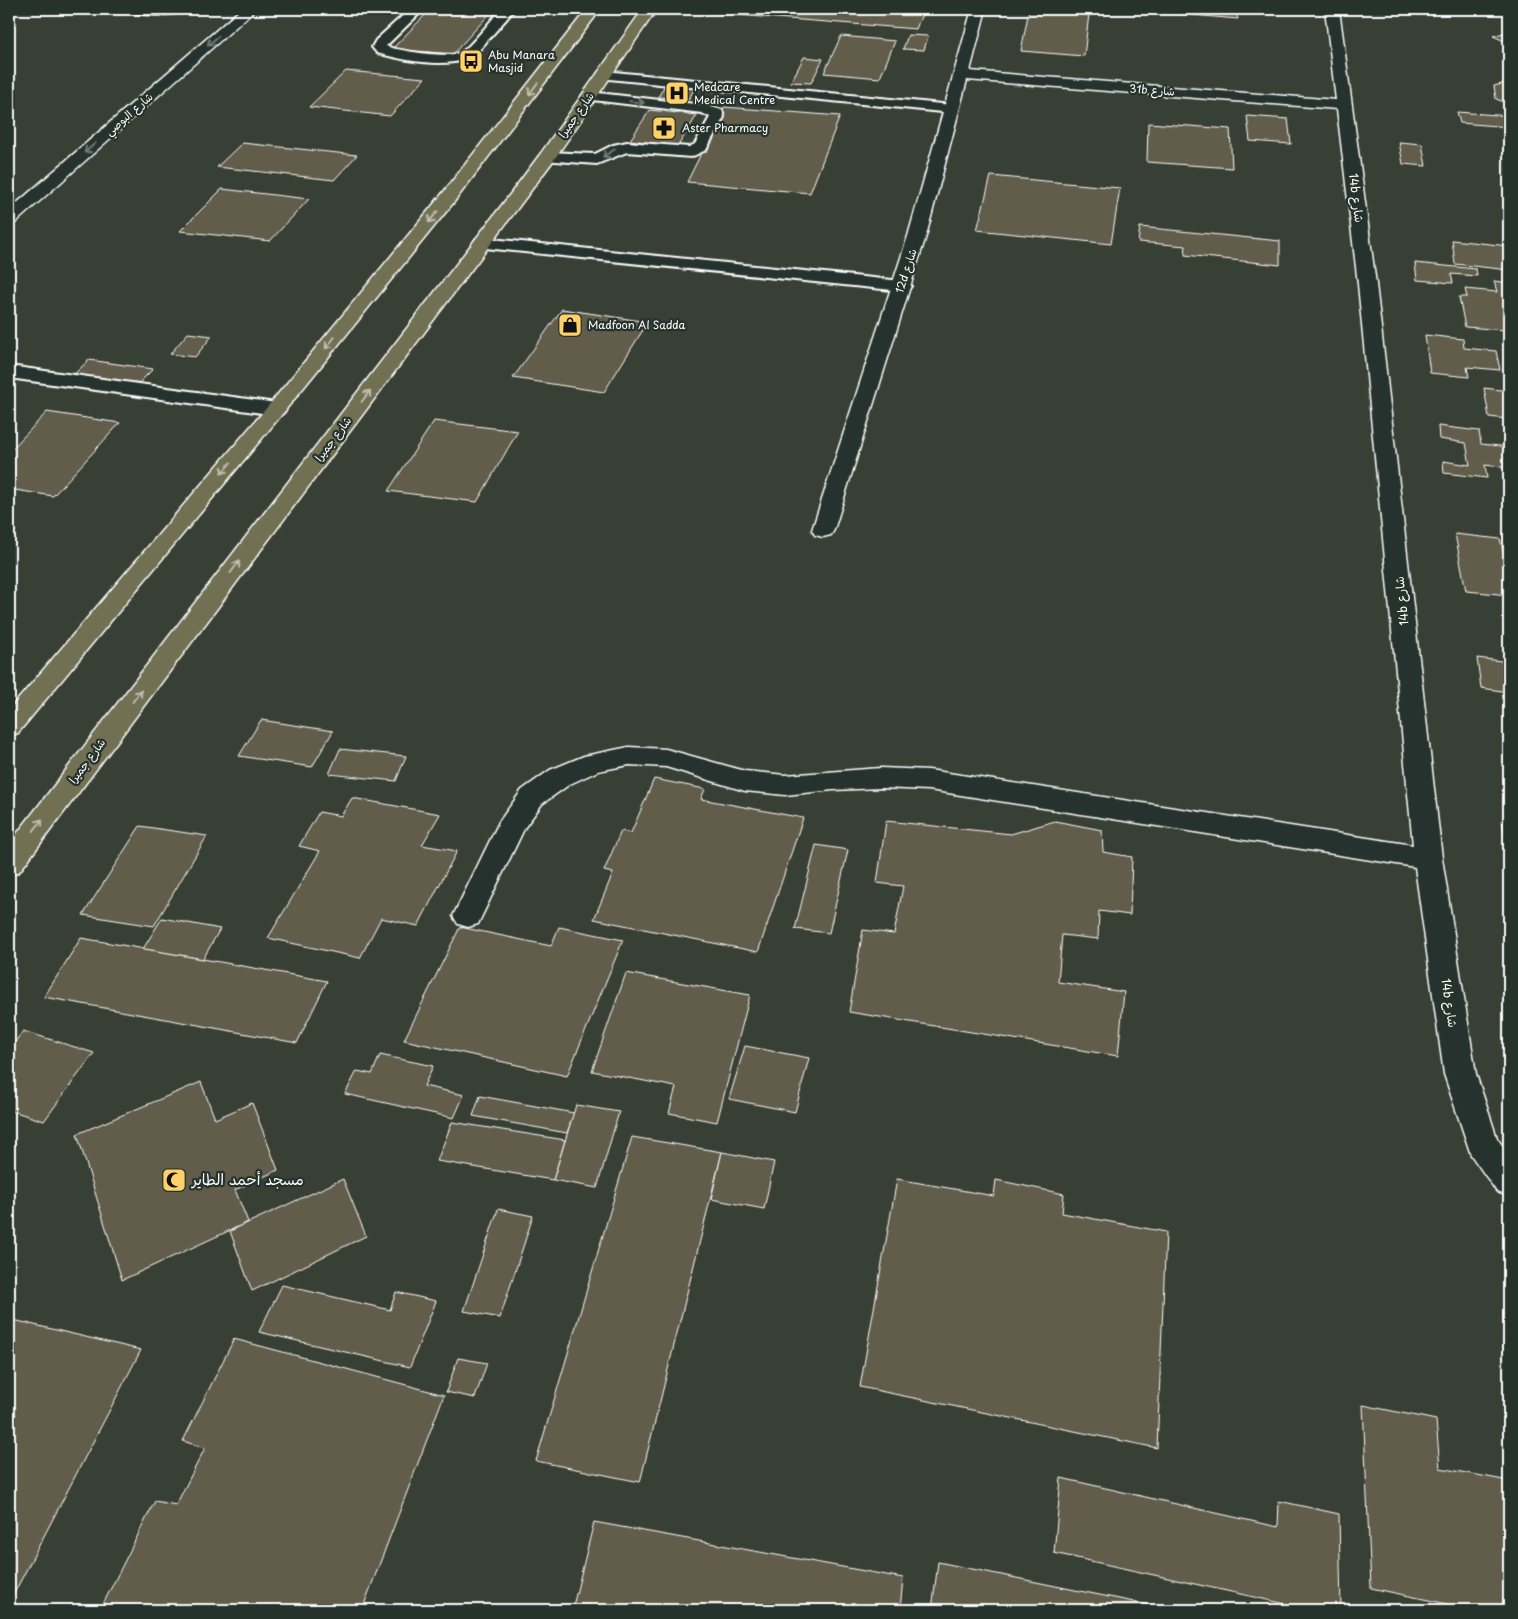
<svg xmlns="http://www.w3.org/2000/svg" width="1518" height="1619" viewBox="0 0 1518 1619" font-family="'Playpen Sans','Playpen Sans Arabic',sans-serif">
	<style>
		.building { fill: #625d4b; stroke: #fff }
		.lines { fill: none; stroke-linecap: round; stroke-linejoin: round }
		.lane-casing { stroke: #fff; stroke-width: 4 }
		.street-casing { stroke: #fff; stroke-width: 3 }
		.primary-casing { stroke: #fff; stroke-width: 3 }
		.lane { fill: #26332d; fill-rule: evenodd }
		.street { fill: #26332d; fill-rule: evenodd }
		.primary { fill: #716f52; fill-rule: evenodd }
		.oneway { stroke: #727a76 }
		.oneway2 { stroke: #bfbeb1 }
		.labels { text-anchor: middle; stroke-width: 4.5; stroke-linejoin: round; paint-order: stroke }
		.far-poi-label { font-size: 11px; fill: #fff; stroke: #26332d; text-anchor: start }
		.far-street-label { font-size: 11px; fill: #fff; stroke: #26332d }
		.street-label { font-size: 12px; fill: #fff; stroke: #26332d }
		.near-poi-label { font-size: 15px; fill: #fff; stroke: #26332d; text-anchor: start }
	</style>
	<rect width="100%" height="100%" fill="#384036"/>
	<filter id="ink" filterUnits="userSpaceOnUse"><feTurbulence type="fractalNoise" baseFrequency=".02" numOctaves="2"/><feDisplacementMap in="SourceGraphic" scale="10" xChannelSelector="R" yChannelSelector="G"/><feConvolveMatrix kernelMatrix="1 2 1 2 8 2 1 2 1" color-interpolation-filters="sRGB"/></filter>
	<g filter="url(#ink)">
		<g class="building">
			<path d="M431,9H494L453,54L392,49Z"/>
			<path d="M715,9H924L916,29L712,13Z"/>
			<path d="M1168,9H1235L1238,19L1168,13Z"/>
			<path d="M1029,10L1089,14L1084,56L1021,51Z"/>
			<path d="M1507,32L1509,33V43L1493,36Z"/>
			<path d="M908,35L928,36L924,50L903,49Z"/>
			<path d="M841,36L895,41L880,78L824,73Z"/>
			<path d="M804,57L823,59L811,83L791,82Z"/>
			<path d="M346,71L425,78L390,116L309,107Z"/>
			<path d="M1509,82V104L1496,99L1494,86Z"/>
			<path d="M665,85L695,88L688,100L658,97Z"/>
			<path d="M724,107L840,116L810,193L687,182Z"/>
			<path d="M650,110L697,115L678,146L630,140Z"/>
			<path d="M1457,112L1509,116V127L1460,123Z"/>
			<path d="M1247,116L1288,119L1291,144L1250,141Z"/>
			<path d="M1148,123L1230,129L1232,168L1147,162Z"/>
			<path d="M1399,142L1422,144L1426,166L1403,164Z"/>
			<path d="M242,143L357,155L334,180L217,167Z"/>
			<path d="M991,176L1120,188L1111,244L977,230Z"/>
			<path d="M222,189L309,199L270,241L180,231Z"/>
			<path d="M1140,227L1280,241V265L1185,255L1186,246L1138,242Z"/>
			<path d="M1452,240L1509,246V270L1455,264Z"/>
			<path d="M1415,263L1476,269L1477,276L1451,274L1453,283L1417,280Z"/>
			<path d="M1494,281L1509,283V343L1506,330L1465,327L1459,297H1467L1465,289L1497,292Z"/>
			<path d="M562,309L648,322L604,392L513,378Z"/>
			<path d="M188,333L212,336L195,357L170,354Z"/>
			<path d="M1425,335L1463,339L1464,348L1496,351L1500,370L1467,367L1469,377L1430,373Z"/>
			<path d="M89,360L153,369L134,388L69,379Z"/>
			<path d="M1484,388L1509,391V426L1507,419L1489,417Z"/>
			<path d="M47,412L120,423L53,496L9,489V452Z"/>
			<path d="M434,421L518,431L477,502L388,491Z"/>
			<path d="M1438,426L1479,431L1481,444L1509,447V468L1485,465L1487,478L1444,473L1443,461L1470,465L1466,443L1439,439Z"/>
			<path d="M1455,534L1500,539L1504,555L1509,556V595L1466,591Z"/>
			<path d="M1477,658L1509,662V692L1481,688Z"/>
			<path d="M261,720L333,731L312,767L239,756Z"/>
			<path d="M340,749L406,756L396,781L329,774Z"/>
			<path d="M654,779L705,789L701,799L803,818L758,952L594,919L613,873L604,871L621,831L631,833Z"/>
			<path d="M352,798L440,814L422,845L457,851L418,926L381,918L360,958L268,938L320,851L299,846L319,812L341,816Z"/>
			<path d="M1502,820L1509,821V859L1508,858Z"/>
			<path d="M886,821L1011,834L1055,821L1102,830L1103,852L1132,857L1130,915L1099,911L1098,939L1062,935L1058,982L1124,992L1118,1056L849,1012L863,930L894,934L903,886L877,883Z"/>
			<path d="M140,826L207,836L154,926L83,915Z"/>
			<path d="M816,845L848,850L829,933L795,929Z"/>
			<path d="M162,918L220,929L203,959L143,949Z"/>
			<path d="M460,927L551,946L559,927L623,940L567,1076L404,1040Z"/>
			<path d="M81,938L203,959L327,981L297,1043L44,997Z"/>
			<path d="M626,973L750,995L717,1122L669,1113L676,1087L592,1071Z"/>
			<path d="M23,1031L94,1053L44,1121L9,1110V1050Z"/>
			<path d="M745,1046L809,1058L795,1112L729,1099Z"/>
			<path d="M380,1055L433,1066L424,1086L464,1095L454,1118L345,1094L357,1071L372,1074Z"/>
			<path d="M201,1082L215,1119L252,1103L278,1170L235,1190L248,1222L122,1280L77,1134Z"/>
			<path d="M480,1096L574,1113L567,1133L473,1116Z"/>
			<path d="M576,1105L619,1112L597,1188L553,1180Z"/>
			<path d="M452,1122L565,1140L553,1180L437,1161Z"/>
			<path d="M632,1137L722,1152L640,1482L536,1461Z"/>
			<path d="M722,1152L774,1162L764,1209L711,1199Z"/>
			<path d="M343,1179L366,1236L252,1291L230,1231Z"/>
			<path d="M897,1179L994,1196L996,1180L1064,1194L1062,1213L1166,1232L1157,1448L860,1387Z"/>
			<path d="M498,1209L533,1216L500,1318L464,1311Z"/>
			<path d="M282,1285L390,1310L396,1292L436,1301L410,1367L259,1332Z"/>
			<path d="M9,1319L141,1350L9,1603Z"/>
			<path d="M234,1339L444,1395L362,1610H100L155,1501L176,1505L205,1448L183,1441Z"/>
			<path d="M458,1358L487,1363L475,1398L446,1392Z"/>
			<path d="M1363,1405L1436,1420L1440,1468L1509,1481V1610H1476L1371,1588Z"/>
			<path d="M1061,1478L1278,1527L1279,1501L1339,1514L1341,1610H1313L1054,1553Z"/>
			<path d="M594,1522L903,1578L900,1610H572Z"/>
			<path d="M938,1562L1173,1610H932Z"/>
		</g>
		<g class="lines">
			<g class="lane-casing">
				<g id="lane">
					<path d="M410,9H424L386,46C399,51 451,59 462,52C472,45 492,19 501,9H515L472,58C442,68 407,61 377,53L372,47L376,40Z"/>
					<path d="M604,71L952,105L957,106L959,109L957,112L952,113L599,78L597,75L599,72Z"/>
					<path d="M589,92L704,105L722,110L724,117L706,150L691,157L627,152L597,164L542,160L539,157L542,154L547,152L595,154L613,145L627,142L689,147L695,144L710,117L702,113L584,99L582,96L584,93Z"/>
					<path d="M482,238L902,281L908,282L911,286L908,290L902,291L476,247L474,243L476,239Z"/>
					<path d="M9,366L276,403L283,405L286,409L283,413L276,415L9,378Z"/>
				</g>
			</g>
			<g class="street-casing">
				<g id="street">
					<path d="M127,9H187L185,12C167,16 146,16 129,12Z"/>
					<path d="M241,9H256L15,223L9,224V210Z"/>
					<path d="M972,9H986L970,71L1336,100L1325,9H1339L1376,284L1442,858L1476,1074L1497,1138L1509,1155V1196L1497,1192L1471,1155L1444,1074L1415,867L929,790L881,788L833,790L785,795L745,791L666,767L629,765L598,771L570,784L542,804L525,827L478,924L468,927L458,924L453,916L499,822L522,790L550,770L584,756L629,747L666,749L745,771L785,775L881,768L929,770L1413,845L1358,284L1337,109L967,80L926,236L834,530L831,535L823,537L815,535L812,530L908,236Z"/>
				</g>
			</g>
			<g class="primary-casing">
				<g id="primary">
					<path d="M587,9H601L454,202L283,413L18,733L9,736V710L269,405L442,194Z"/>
					<path d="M643,9H657L553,161L19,872L9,875V844L505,201L541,153Z"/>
				</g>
			</g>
			<use href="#lane" class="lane"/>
			<use href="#street" class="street"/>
			<use href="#primary" class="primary"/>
		</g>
		<defs><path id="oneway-shaft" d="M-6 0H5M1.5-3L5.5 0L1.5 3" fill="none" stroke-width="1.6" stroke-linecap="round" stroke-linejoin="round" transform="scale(1.25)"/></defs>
		<g class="oneway">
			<use href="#oneway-shaft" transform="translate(213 41) rotate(139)"/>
			<use href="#oneway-shaft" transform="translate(637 102) rotate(6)"/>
			<use href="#oneway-shaft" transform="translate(90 148) rotate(139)"/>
			<use href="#oneway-shaft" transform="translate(609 153) rotate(146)"/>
		</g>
		<g class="oneway2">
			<use href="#oneway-shaft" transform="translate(533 89) rotate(127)"/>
			<use href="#oneway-shaft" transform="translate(433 217) rotate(129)"/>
			<use href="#oneway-shaft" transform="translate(330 343) rotate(129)"/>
			<use href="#oneway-shaft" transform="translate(366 396) rotate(-53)"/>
			<use href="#oneway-shaft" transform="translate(226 468) rotate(130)"/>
			<use href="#oneway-shaft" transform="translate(235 567) rotate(-53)"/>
			<use href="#oneway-shaft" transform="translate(137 696) rotate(-53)"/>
			<use href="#oneway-shaft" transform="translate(38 825) rotate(-53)"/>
		</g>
	</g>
	<defs>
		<g id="bus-square" transform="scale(1.25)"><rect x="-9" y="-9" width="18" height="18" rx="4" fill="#ffd166" stroke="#26332d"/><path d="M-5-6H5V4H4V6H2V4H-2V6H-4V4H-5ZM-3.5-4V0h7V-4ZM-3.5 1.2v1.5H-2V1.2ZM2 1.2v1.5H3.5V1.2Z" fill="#111"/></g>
		<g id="hospital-square" transform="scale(1.25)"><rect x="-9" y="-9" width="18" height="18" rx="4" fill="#ffd166" stroke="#26332d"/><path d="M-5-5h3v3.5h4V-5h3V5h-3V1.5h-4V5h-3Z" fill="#111"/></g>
		<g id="pharmacy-square" transform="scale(1.25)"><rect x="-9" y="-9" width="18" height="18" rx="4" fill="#ffd166" stroke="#26332d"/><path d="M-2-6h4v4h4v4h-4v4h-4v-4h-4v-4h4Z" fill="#111"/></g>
		<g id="shop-square" transform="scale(1.25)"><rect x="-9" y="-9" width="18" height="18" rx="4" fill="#ffd166" stroke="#26332d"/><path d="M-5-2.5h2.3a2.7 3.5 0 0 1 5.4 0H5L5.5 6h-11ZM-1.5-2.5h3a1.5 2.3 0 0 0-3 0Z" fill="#111"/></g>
		<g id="mosque-square" transform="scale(1.25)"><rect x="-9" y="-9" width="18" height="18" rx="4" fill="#ffd166" stroke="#26332d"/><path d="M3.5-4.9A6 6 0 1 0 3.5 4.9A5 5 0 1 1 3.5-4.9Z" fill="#111"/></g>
	</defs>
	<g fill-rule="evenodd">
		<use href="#bus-square" x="471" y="61"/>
		<use href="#hospital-square" x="677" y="93"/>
		<use href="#pharmacy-square" x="664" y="128"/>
		<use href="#shop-square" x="570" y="325"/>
		<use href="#mosque-square" x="174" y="1180"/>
	</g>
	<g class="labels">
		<g class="far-poi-label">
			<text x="488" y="59">Abu Manara<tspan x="488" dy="13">Masjid</tspan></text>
			<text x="694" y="91">Medcare<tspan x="694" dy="13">Medical Centre</tspan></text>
			<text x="682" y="132">Aster Pharmacy</text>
			<text x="588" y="329">Madfoon Al Sadda</text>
		</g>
		<g class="far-street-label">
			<text transform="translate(1152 90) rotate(4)" y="4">31b شارع</text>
			<text transform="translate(129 114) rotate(-41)" y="4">شارع البوصي</text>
			<text transform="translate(576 115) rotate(-55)" y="4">شارع جميرا</text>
			<text transform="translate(906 271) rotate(-72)" y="4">12d شارع</text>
			<text transform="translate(333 439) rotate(-53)" y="4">شارع جميرا</text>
			<text transform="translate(87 761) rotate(-53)" y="4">شارع جميرا</text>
		</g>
		<g class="street-label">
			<text transform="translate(1356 198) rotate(83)" y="4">14b شارع</text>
			<text transform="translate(1402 601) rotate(-96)" y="4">14b شارع</text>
			<text transform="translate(1449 1003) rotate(82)" y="4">14b شارع</text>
		</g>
		<g class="near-poi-label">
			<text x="192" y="1185">مسجد أحمد الطاير</text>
		</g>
	</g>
	<rect width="1518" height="1619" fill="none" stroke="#26332d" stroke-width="30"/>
	<rect x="15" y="15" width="1488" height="1589" fill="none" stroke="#fff" stroke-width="2" filter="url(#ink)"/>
</svg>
